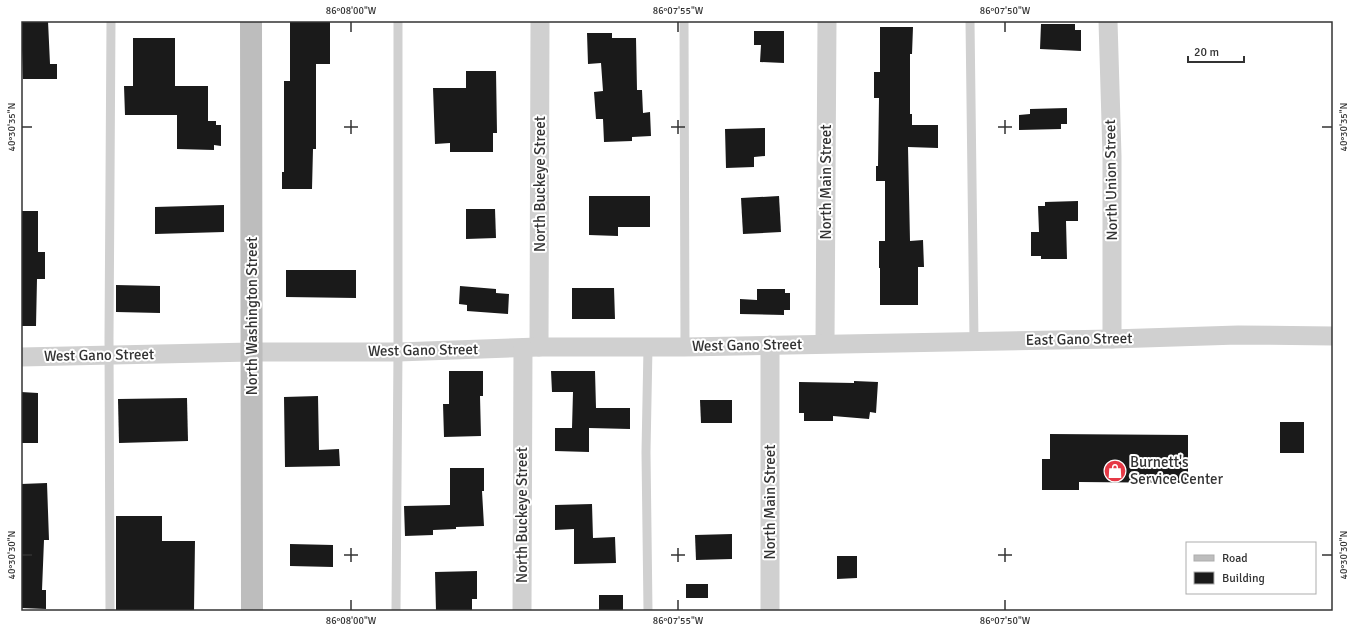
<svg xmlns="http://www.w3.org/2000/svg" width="1354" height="632" viewBox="0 0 1354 632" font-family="Signika,sans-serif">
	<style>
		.building { fill: #1a1a1a }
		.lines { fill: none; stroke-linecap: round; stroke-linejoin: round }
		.lane { stroke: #d0d0d0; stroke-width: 9 }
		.street { stroke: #d0d0d0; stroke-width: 19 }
		.secondary { stroke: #bdbdbd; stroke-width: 22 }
		.ticks { fill: none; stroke: #333; stroke-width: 1.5 }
		.labels { text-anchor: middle; stroke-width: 4; stroke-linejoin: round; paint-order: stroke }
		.street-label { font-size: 15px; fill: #333; stroke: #fff }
		.poi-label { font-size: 15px; fill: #333; stroke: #fff; text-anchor: start }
		.neatline { fill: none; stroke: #333; stroke-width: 1.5 }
		.ticks-label { font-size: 10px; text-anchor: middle; fill: #333 }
	</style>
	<rect width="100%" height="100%" fill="#fff"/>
	<g class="building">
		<path d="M21,21H48L50,64H57V79H23Z"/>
		<path d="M290,21H330V64H316V149H313L312,189H282V172H284V81H290Z"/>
		<path d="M1041,24H1075V30H1081V51L1040,49Z"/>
		<path d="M880,27H913L912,54H910V114H912V125H938V148L908,147L910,241L923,240L924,267H918V305H880V268H879V241H885V181H876V166H878L879,98H874V72H880Z"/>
		<path d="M754,31H784V63L760,62L761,45H754Z"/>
		<path d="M587,33H612V38H636L637,90H642L643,113L650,112L651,136L632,137V141L604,142L603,119H596L594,92L603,91L601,63L588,64Z"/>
		<path d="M133,38H175V86H208V121H216V125H221V146L214,145V150L177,149V115H125L124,86H133Z"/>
		<path d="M466,71H496L497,133H493V152H450V143L435,144L433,88H466Z"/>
		<path d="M1067,108V124H1061V129L1019,130V115L1030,114V109Z"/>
		<path d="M765,128V156L754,157V167L726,168L725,129Z"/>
		<path d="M589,196H650V227H618V236L589,235Z"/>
		<path d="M779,196L781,232L743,234L741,198Z"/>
		<path d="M1078,201V221H1066L1067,259H1041V256H1031V232H1039L1038,206H1045V202Z"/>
		<path d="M224,205V232L155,234V207Z"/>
		<path d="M466,209H495L496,238L466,239Z"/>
		<path d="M21,211H38V252H45V279H37L36,326H21Z"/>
		<path d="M286,270H356V298L286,297Z"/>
		<path d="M116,285L160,286V313L116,312Z"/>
		<path d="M460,286L496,289V293L509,294L508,314L467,311V305L459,304Z"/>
		<path d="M572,288H614L615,319H572Z"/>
		<path d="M757,289H785V293H790V310H784V315L740,314V299L757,300Z"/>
		<path d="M449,371H483V396H480L481,436L444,437L443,404H449Z"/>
		<path d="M551,371H595L596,408H630V429L589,428V452L555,451V428H572L573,392H552Z"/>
		<path d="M854,381L878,382L876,413L870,412L869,419L833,416V421H804V413H799V382L854,383Z"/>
		<path d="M21,392L38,393V443H21Z"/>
		<path d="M318,396L319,450L339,449L340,466L285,467L284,397Z"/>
		<path d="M187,398L188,441L119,443L118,399Z"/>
		<path d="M700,400H732V423H701Z"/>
		<rect x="1280" y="422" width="24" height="31"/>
		<path d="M1050,434L1188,435V483L1079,482V490H1042V459H1050Z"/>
		<path d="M450,468H484V491H482L484,526L456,527V529L433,530V535L405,536L404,506L450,505Z"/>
		<path d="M47,483L49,540H44L42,590H46V609L21,608V484Z"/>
		<path d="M592,504L593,538L615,537L616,563L574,564V529L555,530V505Z"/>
		<path d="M116,516H162V541H195L194,611H116Z"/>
		<path d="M732,534V559L696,560L695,535Z"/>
		<path d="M290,544L333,545V567L290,566Z"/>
		<path d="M837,556H857V578L837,579Z"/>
		<path d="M477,571V599H472V611H436L435,572Z"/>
		<rect x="686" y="584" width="22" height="14"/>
		<rect x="599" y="595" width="24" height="16"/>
	</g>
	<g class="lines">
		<g class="lane">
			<path d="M684,21L685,347"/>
			<path d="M970,21L974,340"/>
			<path d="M648,347L646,452L648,611"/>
			<path d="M110,611L109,338L111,21"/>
			<path d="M396,611L398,352V21"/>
		</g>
		<g class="street">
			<path d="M1108,21L1112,156V339"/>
			<path d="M825,343L827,21"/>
			<path d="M770,345V611"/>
			<path d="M539,347L540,21"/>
			<path d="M21,357L252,352H398L539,347H685L1112,339L1238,335L1333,336"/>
			<path d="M522,611L523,348"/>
		</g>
		<path class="secondary" d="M251,21L252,611"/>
	</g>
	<path class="ticks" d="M351,22V32M678,22V32M1005,22V32M351,120V134M678,120V134M1005,120V134M22,127H32M344,127H358M671,127H685M998,127H1012M1322,127H1332M351,548V562M678,548V562M1005,548V562M22,555H32M344,555H358M671,555H685M998,555H1012M1322,555H1332M351,600V610M678,600V610M1005,600V610"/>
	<defs>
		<g id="shop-disc" transform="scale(1.15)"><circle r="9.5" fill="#e63946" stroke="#fff"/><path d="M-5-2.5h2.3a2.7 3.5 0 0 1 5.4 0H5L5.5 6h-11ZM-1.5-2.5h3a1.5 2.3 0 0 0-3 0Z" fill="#fff"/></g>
	</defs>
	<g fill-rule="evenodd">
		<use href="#shop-disc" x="1115" y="471"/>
	</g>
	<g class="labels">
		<g class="street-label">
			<text transform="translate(1111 180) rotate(-91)" y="5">North Union Street</text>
			<text transform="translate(826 182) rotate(-90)" y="5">North Main Street</text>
			<text transform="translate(540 184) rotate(-90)" y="5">North Buckeye Street</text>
			<text transform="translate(252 316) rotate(-90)" y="5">North Washington Street</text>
			<text transform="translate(1079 339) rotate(-1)" y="5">East Gano Street</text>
			<text transform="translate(747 345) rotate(-1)" y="5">West Gano Street</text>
			<text transform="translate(423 350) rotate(-1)" y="5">West Gano Street</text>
			<text transform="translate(99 355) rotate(-1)" y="5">West Gano Street</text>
			<text transform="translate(770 502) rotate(-90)" y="5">North Main Street</text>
			<text transform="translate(522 515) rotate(-90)" y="5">North Buckeye Street</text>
		</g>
		<g class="poi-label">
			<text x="1130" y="467">Burnett's<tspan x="1130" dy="17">Service Center</tspan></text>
		</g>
	</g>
	<rect width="1354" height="632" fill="none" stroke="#ffffff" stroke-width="44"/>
	<rect x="1186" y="542" width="130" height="52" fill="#ffffff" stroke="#adadad"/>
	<rect x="1194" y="555" width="20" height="6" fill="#bdbdbd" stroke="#adadad"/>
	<text x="1222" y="562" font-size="12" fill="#333333">Road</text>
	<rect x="1194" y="572" width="20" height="12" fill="#1a1a1a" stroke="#adadad"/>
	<text x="1222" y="582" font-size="12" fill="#333333">Building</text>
	<path d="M1188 56v6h56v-6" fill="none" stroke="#333333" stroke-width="2"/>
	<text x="1194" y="56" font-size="12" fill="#333333" stroke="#ffffff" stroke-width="3" paint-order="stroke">20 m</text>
	<rect x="22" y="22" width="1310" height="588" class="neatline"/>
	<g class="ticks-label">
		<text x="351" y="14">86°08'00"W</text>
		<text x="678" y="14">86°07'55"W</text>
		<text x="1005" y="14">86°07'50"W</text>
		<text transform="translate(11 127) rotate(-90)" y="4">40°30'35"N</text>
		<text transform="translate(1343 127) rotate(-90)" y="4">40°30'35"N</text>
		<text transform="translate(11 555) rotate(-90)" y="4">40°30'30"N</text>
		<text transform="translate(1343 555) rotate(-90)" y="4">40°30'30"N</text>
		<text x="351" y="624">86°08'00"W</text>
		<text x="678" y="624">86°07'55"W</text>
		<text x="1005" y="624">86°07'50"W</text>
	</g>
</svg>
